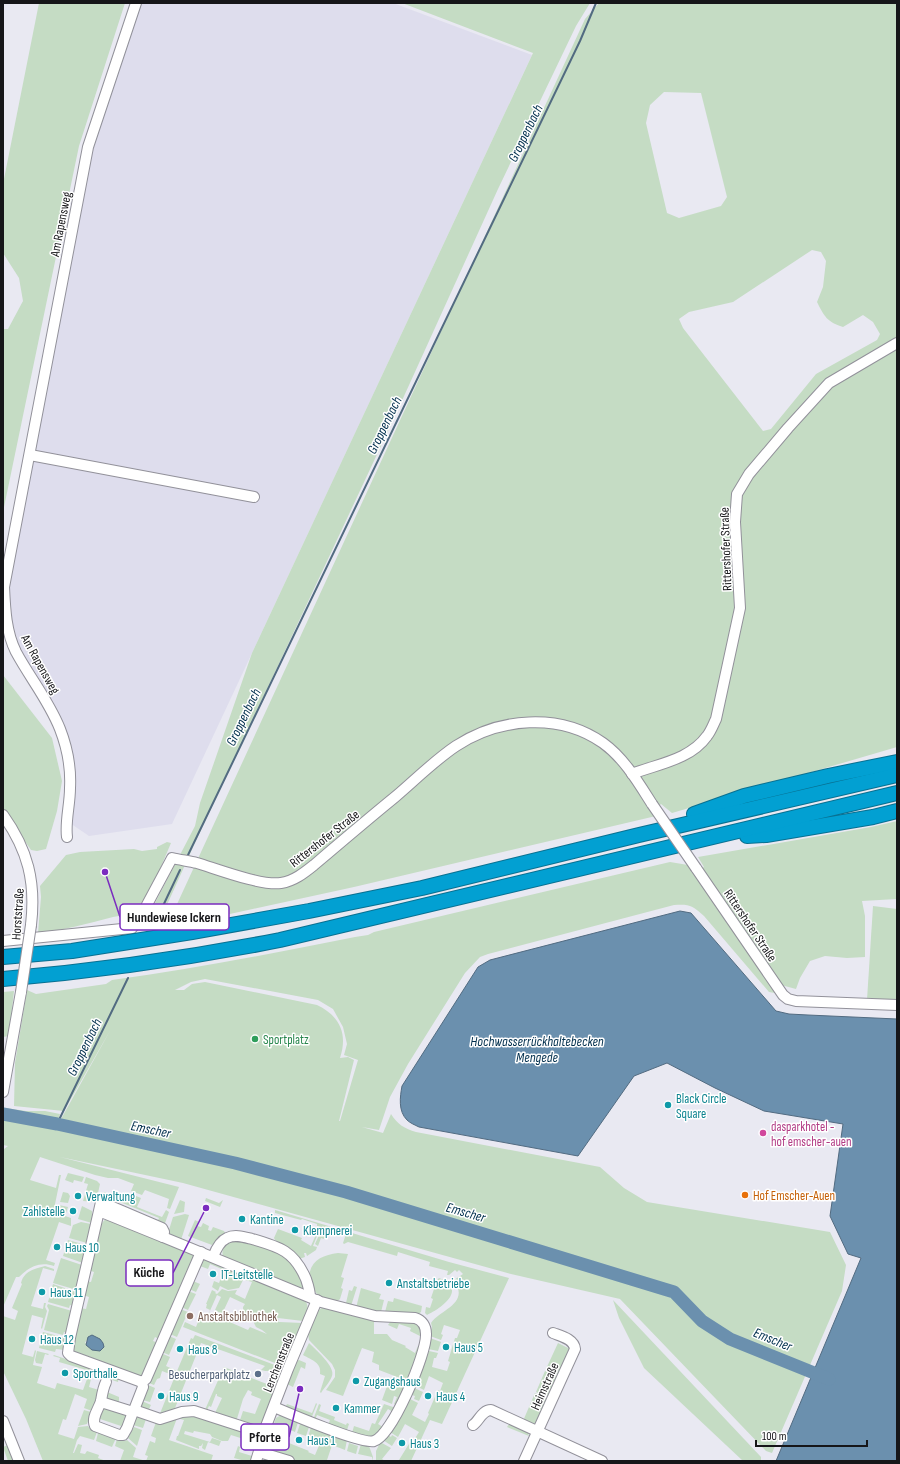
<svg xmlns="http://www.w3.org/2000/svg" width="900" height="1464" viewBox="0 0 900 1464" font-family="'Sofia Sans Condensed',sans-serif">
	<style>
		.built { fill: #dedded }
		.green { fill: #c5dcc4; fill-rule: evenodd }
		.water { fill: #6b90ae; stroke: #526b81 }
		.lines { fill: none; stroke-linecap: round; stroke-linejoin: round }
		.stream { stroke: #526b81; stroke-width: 2 }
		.river { stroke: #6b90ae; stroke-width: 13 }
		.minor-casing { stroke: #92919a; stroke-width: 12 }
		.highway-casing { stroke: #097091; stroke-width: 16 }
		.minor { stroke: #fff; stroke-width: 10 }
		.highway { stroke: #02a0d2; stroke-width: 14 }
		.minor-bridge-casing { stroke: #92919a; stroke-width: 12; stroke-linecap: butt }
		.minor-bridge { stroke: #fff; stroke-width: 10 }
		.leisure-dot { fill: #2e9e5b; stroke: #fff; stroke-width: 1.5 }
		.culture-dot { fill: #0f9aa8; stroke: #fff; stroke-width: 1.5 }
		.hotel-dot { fill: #d1479c; stroke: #fff; stroke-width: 1.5 }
		.food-dot { fill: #e8710a; stroke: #fff; stroke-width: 1.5 }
		.education-dot { fill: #8d6e63; stroke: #fff; stroke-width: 1.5 }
		.service-dot { fill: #5c6f8a; stroke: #fff; stroke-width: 1.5 }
		.labels { text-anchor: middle; stroke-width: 3; stroke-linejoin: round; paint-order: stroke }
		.street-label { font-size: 13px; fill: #161619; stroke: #fff }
		.leisure-label { font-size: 13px; fill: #27864d; stroke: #fff; text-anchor: start }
		.culture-label { font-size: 13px; fill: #0d838f; stroke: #fff; text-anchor: start }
		.hotel-label { font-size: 13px; fill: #b23c85; stroke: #fff; text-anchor: start }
		.food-label { font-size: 13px; fill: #c56008; stroke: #fff; text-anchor: start }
		.education-label { font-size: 13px; fill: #785e54; stroke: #fff; text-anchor: start }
		.service-label { font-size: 13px; fill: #4e5e75; stroke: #fff; text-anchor: end }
		.water-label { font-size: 14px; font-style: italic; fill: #002f4d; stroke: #fff }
		.leader { fill: none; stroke: #7b2cbf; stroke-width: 1.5 }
		.callout-dot { fill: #7b2cbf; stroke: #fff; stroke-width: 1.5 }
		.callout { fill: #fff; stroke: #7b2cbf; stroke-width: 1.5 }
		.callout-label { font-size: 14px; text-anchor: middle; font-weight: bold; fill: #161619 }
	</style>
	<rect width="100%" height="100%" fill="#e9e9f2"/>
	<path class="built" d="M136,3H393L532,55L172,824L89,836L67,821L70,788L60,729L16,651L5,604L88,147Z"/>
	<g class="green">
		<path d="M39,3H125L79,146L3,512V329H8L23,301L19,278L3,253V184Z"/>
		<path d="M402,3H590L576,26L498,189L395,416L194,845L157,927L142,928L195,826L200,803L252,653L533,53Z"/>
		<path d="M599,3H897V747L672,813L661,804L653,811L656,816L354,887L166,928L585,19ZM664,92L701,93L727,197L721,206L679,218L667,213L646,123L650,105ZM812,250L821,252L826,261L823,287L817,302C824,316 827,322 843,327L863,315L873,322L880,334L877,340L816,374L771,429L763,431L683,328L679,319L689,312L733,302Z"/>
		<path d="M3,675L52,738L62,781L57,811L46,849L37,851L31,850L3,810Z"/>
		<path d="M897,821V899L862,901L865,916V957L847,958L825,956L810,961L800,978L796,989L781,985L777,987L775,993L769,992L704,916C692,905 689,904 674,905L488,954L480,957L465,973L408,1064L390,1097L379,1130L362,1127L383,1133L391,1114C397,1124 405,1129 416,1132L600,1167L624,1188L647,1202L830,1232L846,1265L842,1291L772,1453L766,1451L620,1299L511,1274L183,1183L60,1157L179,1187L170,1209L167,1208L169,1199L145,1190L142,1195L131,1191L134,1184L118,1178H108L95,1175L40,1157L30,1180L56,1188L59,1175H61L54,1209L57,1211L59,1205L68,1207L65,1216L71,1218V1226L59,1222L46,1260L55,1263L54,1266C40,1261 29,1267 19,1277H16L3,1307V1153L4,1149L8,1146L3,1145V1119L56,1128L111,1029L64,1111L14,1106L15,1063L27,990L36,994L106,984L112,980C194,969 274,953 355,937L368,935L374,932L670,862L688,865L693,873L704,867L698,857L871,827ZM205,979L318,1000L333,1009L343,1027L347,1044L344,1055L358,1060L340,1121H339L354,1060L348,1057L340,1058C348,1034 340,1016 317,1005L205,982L192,984L184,990H175L191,982Z"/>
		<path d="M167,842L171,843C162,864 151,894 135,910C129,917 121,915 113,917C87,924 64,930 38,933L41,897L40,886L66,855L80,852L134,849L142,851L157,849V847Z"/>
		<path d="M873,906L897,909V1001L867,1000Z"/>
		<path d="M14,991L9,1036L3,1037V992Z"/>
		<path d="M6,1108L26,1111H45L60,1114L59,1118L56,1119L5,1110Z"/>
		<path d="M68,1173L84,1177L82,1182L74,1180L73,1183L65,1180Z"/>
		<path d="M86,1177L97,1181L100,1184L96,1202L83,1201L88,1184L84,1183Z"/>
		<path d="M63,1192L68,1193L70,1196L68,1203L60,1202Z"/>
		<path d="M104,1192L127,1201L131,1194L141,1198L137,1207L162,1217L166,1210L169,1212L164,1226L157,1222L159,1218L103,1195Z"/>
		<path d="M206,1198L219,1203L223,1200L220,1207L205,1201Z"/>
		<path d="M180,1200L185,1202L184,1212L174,1214Z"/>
		<path d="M82,1206L92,1211V1223L78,1219Z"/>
		<path d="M275,1210L449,1262L509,1278L442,1424L430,1420L411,1461L399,1460L412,1439L414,1440L419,1432L405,1424L398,1437L390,1432L410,1399L418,1403L412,1415L425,1422L429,1414L428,1413L438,1390L440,1391L443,1383L429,1376L424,1390L416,1386L429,1351L438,1353L436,1358H434L432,1367L447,1371L450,1362L448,1361L455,1338H457L460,1330L444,1325L441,1334L443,1335L441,1340L430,1336L432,1327L431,1323C441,1309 470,1304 454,1280L463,1274L459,1270L457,1272L455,1270L449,1275H447L448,1271L429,1266L430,1262L398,1252L397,1256L348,1242L344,1244L343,1243L346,1234L328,1228L324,1239L321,1238L318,1246L315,1244L320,1233L324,1235L326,1229L317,1226V1224L302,1219L301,1220L275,1213Z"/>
		<path d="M185,1214L189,1215L181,1240L169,1236L168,1233L173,1217Z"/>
		<path d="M106,1219L196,1255L159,1339L155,1337L153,1341L158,1343L142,1377L76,1355L71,1348L80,1308L86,1309L89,1297L83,1295L86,1281L91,1282L94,1272L88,1270C91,1258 96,1225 106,1219ZM96,1337L104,1344L85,1343L86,1341Z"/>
		<path d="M195,1220L199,1222L197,1226L201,1227L203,1223L209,1226L208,1230L211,1231L213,1227L224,1231L225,1233L212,1245L188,1236Z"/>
		<path d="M81,1222L91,1224L87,1243L69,1238L73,1225Z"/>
		<path d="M278,1229L302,1238L301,1240L311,1246L318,1230L319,1231L313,1246L317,1247L316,1250L307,1256L306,1253H304L305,1257L299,1259L275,1240L274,1238Z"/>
		<path d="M233,1239L277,1250L292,1263L305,1286V1288L302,1290L223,1257C221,1247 225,1244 233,1239Z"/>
		<path d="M68,1240L86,1245L83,1263L63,1256Z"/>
		<path d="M338,1253L348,1254L341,1277L344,1278L341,1288L343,1289L340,1299L336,1302C318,1296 313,1295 310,1276H309C311,1260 323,1255 338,1253Z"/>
		<path d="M61,1258L82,1265L77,1290L53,1283Z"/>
		<path d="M203,1259L242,1274L244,1278L239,1288L228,1290L220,1286L218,1291L212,1287L214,1281L219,1283L224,1270L210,1264L208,1269L200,1266Z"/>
		<path d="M45,1266L54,1269V1271L43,1268L31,1306L43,1309L44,1303H46L45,1307L47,1311L42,1329L41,1328L43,1318L32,1315L22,1354L33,1357L35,1350L36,1351L33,1365L42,1367L37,1383L55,1389L57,1383L83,1390L90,1371L59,1362L60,1358L53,1356L54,1355L119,1377L118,1382L103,1377L102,1379L92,1375L89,1387L99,1390L92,1411L84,1408L87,1399L75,1394L66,1420L63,1419L58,1434L74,1439L78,1427L88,1426L90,1429L97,1432L94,1440L80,1436L77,1440L73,1453H74L78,1444L82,1445L80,1453L85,1454L87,1451L99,1455L98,1458L106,1461H43L26,1419L3,1371V1316L15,1320L18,1311L12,1308L22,1284L21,1283C24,1271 34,1269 45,1266Z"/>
		<path d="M247,1275L305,1300C310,1308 307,1313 303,1321L278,1318L279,1322L303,1323L289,1355H287L286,1358L288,1359L285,1367L183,1327L185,1322L196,1327L200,1317L206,1320L210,1310L206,1308L207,1304H206L212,1290L216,1292L215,1293L217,1294L222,1289L228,1291L237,1290L235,1294L245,1299L252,1282L245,1280ZM217,1295L221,1297L215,1310L222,1314L230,1297L245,1304L243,1307V1312H244V1315H251L252,1317H255L254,1323L256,1327L262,1330L267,1334L250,1327L248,1330L209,1313Z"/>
		<path d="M439,1278C468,1289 442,1308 427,1315L425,1313L426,1307L430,1308L433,1299L431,1298L437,1280Z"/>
		<path d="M193,1281L200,1284L196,1292L189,1289Z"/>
		<path d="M53,1284L76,1292L73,1306L70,1305L69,1308L48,1302Z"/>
		<path d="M354,1286L357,1287L351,1306L346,1303L349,1290L352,1291Z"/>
		<path d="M361,1288L381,1294L379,1299L384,1300L381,1312L356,1308Z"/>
		<path d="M188,1291L196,1294L188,1310L181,1307Z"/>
		<path d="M394,1298L422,1306L421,1312L418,1314L385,1312L388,1301L393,1302Z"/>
		<path d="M613,1300L761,1457V1461H743L644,1368L619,1318Z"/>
		<path d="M48,1304L72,1311L67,1333L64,1332L63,1335L44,1330L49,1310L47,1306Z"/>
		<path d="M324,1307L374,1318V1334H387L392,1340L406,1346L405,1347L415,1353L418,1346L421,1347L411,1377L405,1380L379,1370V1365L372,1362L374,1352L362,1348L343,1396L326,1390L335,1377V1370L332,1364L309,1340L308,1334L318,1310Z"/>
		<path d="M180,1309L188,1312L177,1337L170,1334Z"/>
		<path d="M391,1321C408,1322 422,1318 422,1339L420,1338V1336L410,1331L411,1328L399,1324L397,1329L388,1325Z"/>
		<path d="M43,1332L66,1338L64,1350L56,1349L55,1352L39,1348Z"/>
		<path d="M195,1335L283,1368L278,1384L275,1383L277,1375L275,1372C271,1370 267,1372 261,1370L265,1366L201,1343L175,1408L180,1409L179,1411L160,1417L139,1409L142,1401L151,1405L148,1411L159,1416L175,1376L162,1371L160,1378L157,1379L154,1385L149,1383L161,1353L170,1357L166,1366L177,1371L191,1338L193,1339Z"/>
		<path d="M169,1336L176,1339L169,1355L162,1352L164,1346H166L167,1343L166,1342Z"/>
		<path d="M430,1338L441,1342L438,1351L428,1349Z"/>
		<path d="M309,1343C315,1349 336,1367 332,1376C330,1382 324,1388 321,1393L320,1392L325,1376L320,1374C322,1363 312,1360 303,1355Z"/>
		<path d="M558,1343L570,1349L558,1375L546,1369Z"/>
		<path d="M37,1351L49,1354L48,1355L45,1354L42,1364L36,1363L35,1360Z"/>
		<path d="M299,1360L306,1363L305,1369L301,1367L293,1387L287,1384L296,1361Z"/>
		<path d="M224,1367L277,1388L261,1428L239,1423L243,1411L255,1414L261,1399L251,1395L252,1392L248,1390L243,1399L236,1422L215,1413L222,1398L217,1396V1394H216L211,1407L209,1406L206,1412H204Z"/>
		<path d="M545,1371L557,1376L549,1396L545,1395L544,1396L536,1392Z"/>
		<path d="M390,1378L402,1383L405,1391L397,1405L394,1404L397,1397L394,1396L392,1404L382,1400Z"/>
		<path d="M148,1385L155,1388L150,1402L142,1400Z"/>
		<path d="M414,1388L423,1392L419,1401L414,1399L415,1396L412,1395Z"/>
		<path d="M107,1392L119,1397V1401L118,1403L104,1400Z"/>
		<path d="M535,1393L547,1399L536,1423L534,1426L523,1421Z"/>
		<path d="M316,1403L317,1404L311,1419L285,1408L287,1404L312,1413Z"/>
		<path d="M319,1404L321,1405L319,1411L335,1417L334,1420L346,1425L347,1423L349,1424L347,1430L343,1428L342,1430L328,1425L330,1420L317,1415L315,1420H313Z"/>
		<path d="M384,1404L396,1408L393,1412L388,1409L378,1424L383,1427L381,1431L371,1438L352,1433L354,1426L369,1431L372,1423L375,1424Z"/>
		<path d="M101,1406L127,1414L128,1417L119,1432L121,1426L100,1419L98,1425Z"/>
		<path d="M84,1410L91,1412L87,1424L78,1426Z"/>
		<path d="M136,1415L146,1419L143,1428L133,1425Z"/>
		<path d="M190,1415L253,1435L257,1438L256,1443L231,1435L228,1441H222L212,1437L210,1434L194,1431L193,1433L185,1431L184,1434L210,1442L212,1438L221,1441L219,1446L208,1442L205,1450L202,1448L203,1443L201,1446H199V1449L176,1440L177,1436H178L184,1420L177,1418L169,1440L213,1455L211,1461H120L124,1450L115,1446L117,1439L125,1441L127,1440L136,1448L133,1457L146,1461L148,1456L145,1455L150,1441L155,1443L156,1438L151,1436L156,1422Z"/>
		<path d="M281,1415L298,1422L295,1432L282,1426L277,1440L283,1442L284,1441L309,1451L308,1452L315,1455L321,1441L308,1437L311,1427L347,1440L345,1450L332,1445L327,1460L331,1461H298L266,1452L265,1450V1447L273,1449L277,1436L272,1434L271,1432L276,1418Z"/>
		<path d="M300,1424L309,1427L306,1436L297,1433Z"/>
		<path d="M509,1424L528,1433L529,1436L507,1427Z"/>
		<path d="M134,1427L142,1430L137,1446L128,1438Z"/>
		<path d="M98,1433L116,1438L112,1447L96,1441Z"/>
		<path d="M388,1435L391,1437L392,1435L397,1438L392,1446L383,1440Z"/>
		<path d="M349,1443L358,1446L356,1454L347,1451Z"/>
		<path d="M380,1443H382L391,1448L382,1459L385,1461H376V1451Z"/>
		<path d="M361,1444L369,1446L373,1457L372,1461V1457L358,1454Z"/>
		<path d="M8,1445L14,1461H8L3,1447Z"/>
		<path d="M238,1446L240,1447L239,1452L252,1456L251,1461H245L234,1458Z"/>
	</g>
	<g class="water">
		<path d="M680,911L691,913L776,1011L789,1014L808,1015L897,1019V1461H776L861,1258L848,1254L830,1216L843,1124L764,1111L715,1088L667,1063L634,1076L578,1156L419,1127C415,1125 410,1123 407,1120C398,1111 400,1097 402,1086L478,967L490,960Z"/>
		<path d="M92,1335L100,1339L103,1343L104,1347L100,1351L92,1350L86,1345L88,1337Z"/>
	</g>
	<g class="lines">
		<g class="stream">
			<path d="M188,855L580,41L596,3"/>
			<path d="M152,929L180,870"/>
			<path d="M57,1124L128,978"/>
		</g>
		<path class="river" d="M3,1114L57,1124L235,1163L346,1192L664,1289L674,1292L702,1321L730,1339L829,1379"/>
		<g class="minor-casing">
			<g id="minor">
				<path d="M30,455L254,497"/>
				<path d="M632,774C657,764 690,760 707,736C711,731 713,725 716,719L740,608L735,522L737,494L749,474L788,428L829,383L897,343"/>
				<path d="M3,815C28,850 36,882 31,925"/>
				<path d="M67,837C65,821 70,805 70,788C71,769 67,747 60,729C49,701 30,678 16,652C6,632 5,609 4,587L88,147L136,3"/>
				<path d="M696,868L783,995L788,999L796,1001L897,1005"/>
				<path d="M3,941L132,928L142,914L172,858C180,860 189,861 197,863C217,869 261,886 281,883C294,881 304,873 314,865C341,842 368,819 395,797C415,780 435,760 456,746C499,718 559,712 603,743C624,758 638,782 652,804"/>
				<path d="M3,1092L21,992"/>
				<path d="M99,1211L163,1237L164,1232L162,1228L101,1202L70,1338L68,1353L71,1356L142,1382"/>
				<path d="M163,1237L321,1302L375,1316L415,1318C422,1320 426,1326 426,1334C427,1353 392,1436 374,1441C363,1445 288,1413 274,1407"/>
				<path d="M213,1257C216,1249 220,1241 227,1238C235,1234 244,1237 252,1239C280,1247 294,1251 306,1279C308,1285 310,1291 310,1297"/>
				<path d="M106,1382C103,1388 102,1395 101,1401C99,1409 91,1417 95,1426L119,1435H123L127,1428L133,1412"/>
				<path d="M101,1402L133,1412L134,1410L160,1419L182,1412L194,1411L256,1431L263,1434"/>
				<path d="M134,1410L143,1387L142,1382L146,1379L201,1252"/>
				<path d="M3,1421L19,1461"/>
				<path d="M473,1425C479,1421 482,1410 491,1410L602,1461"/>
				<path d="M259,1452L289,1461"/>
				<path d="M256,1461L263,1438V1434L288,1369L317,1300"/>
				<path d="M524,1461L575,1349C574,1339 561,1336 553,1333"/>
			</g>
		</g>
		<g class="highway-casing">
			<g id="highway">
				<path d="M694,814L744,796L828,776L897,762"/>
				<path d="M747,836L766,835L873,817L897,811"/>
				<path d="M3,957L72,951L192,932L309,911L422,888L639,835L897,775"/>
				<path d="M3,979C96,971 189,958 280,940L897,793"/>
			</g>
		</g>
		<use href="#minor" class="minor"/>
		<use href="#highway" class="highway"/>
		<g class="minor-bridge-casing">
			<g id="minor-bridge">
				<path d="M652,804L696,868"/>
				<path d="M21,992L31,925"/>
			</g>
		</g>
		<use href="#minor-bridge" class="minor-bridge"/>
	</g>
	<circle class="leisure-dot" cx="255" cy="1039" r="4"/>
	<g class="culture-dot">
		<circle cx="668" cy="1105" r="4"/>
		<circle cx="78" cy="1196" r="4"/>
		<circle cx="73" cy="1211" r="4"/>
		<circle cx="242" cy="1219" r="4"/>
		<circle cx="295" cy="1230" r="4"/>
		<circle cx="57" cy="1247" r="4"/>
		<circle cx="213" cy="1274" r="4"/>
		<circle cx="389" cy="1283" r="4"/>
		<circle cx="42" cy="1292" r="4"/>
		<circle cx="32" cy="1339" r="4"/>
		<circle cx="446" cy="1347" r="4"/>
		<circle cx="180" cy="1349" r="4"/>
		<circle cx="65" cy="1373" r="4"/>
		<circle cx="356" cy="1381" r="4"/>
		<circle cx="161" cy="1396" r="4"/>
		<circle cx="428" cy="1396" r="4"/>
		<circle cx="336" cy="1408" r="4"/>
		<circle cx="299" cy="1440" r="4"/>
		<circle cx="402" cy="1443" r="4"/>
	</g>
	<circle class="hotel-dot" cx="763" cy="1133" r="4"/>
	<circle class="food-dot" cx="745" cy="1195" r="4"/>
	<circle class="education-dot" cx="190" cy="1316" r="4"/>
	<circle class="service-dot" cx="258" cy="1374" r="4"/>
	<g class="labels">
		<g class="street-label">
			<text transform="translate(60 224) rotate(-79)" y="5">Am Rapensweg</text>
			<text transform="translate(725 549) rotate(-92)" y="5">Rittershofer Straße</text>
			<text transform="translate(41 664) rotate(61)" y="5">Am Rapensweg</text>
			<text transform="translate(324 838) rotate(-38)" y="5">Rittershofer Straße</text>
			<text transform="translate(17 914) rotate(-86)" y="5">Horststraße</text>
			<text transform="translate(751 925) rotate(56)" y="5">Rittershofer Straße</text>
			<text transform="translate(278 1362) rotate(-68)" y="5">Lerchenstraße</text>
			<text transform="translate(544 1386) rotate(-66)" y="5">Heimstraße</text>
		</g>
		<g class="leisure-label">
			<text x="263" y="1044">Sportplatz</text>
		</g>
		<g class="culture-label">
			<text x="676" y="1103">Black Circle<tspan x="676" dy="15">Square</tspan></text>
			<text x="86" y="1201">Verwaltung</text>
			<text x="65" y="1216" text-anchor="end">Zahlstelle</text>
			<text x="250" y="1224">Kantine</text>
			<text x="303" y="1235">Klempnerei</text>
			<text x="65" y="1252">Haus 10</text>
			<text x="221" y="1279">IT-Leitstelle</text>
			<text x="397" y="1288">Anstaltsbetriebe</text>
			<text x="50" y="1297">Haus 11</text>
			<text x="40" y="1344">Haus 12</text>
			<text x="454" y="1352">Haus 5</text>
			<text x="188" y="1354">Haus 8</text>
			<text x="73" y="1378">Sporthalle</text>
			<text x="364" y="1386">Zugangshaus</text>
			<text x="169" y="1401">Haus 9</text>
			<text x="436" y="1401">Haus 4</text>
			<text x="344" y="1413">Kammer</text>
			<text x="307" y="1445">Haus 1</text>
			<text x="410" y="1448">Haus 3</text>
		</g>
		<g class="hotel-label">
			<text x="771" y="1131">dasparkhotel -<tspan x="771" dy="15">hof emscher-auen</tspan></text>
		</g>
		<g class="food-label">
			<text x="753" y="1200">Hof Emscher-Auen</text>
		</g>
		<g class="education-label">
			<text x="198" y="1321">Anstaltsbibliothek</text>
		</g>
		<g class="service-label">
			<text x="250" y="1379">Besucherparkplatz</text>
		</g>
		<g class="water-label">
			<text transform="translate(525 133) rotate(-64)" y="5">Groppenbach</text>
			<text transform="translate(384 425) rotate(-64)" y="5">Groppenbach</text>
			<text transform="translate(243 717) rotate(-64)" y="5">Groppenbach</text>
			<text x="537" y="1046">Hochwasserrückhaltebecken<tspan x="537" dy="16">Mengede</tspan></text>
			<text transform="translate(84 1047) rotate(-64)" y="5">Groppenbach</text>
			<text transform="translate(151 1129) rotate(12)" y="5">Emscher</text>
			<text transform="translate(466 1212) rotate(16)" y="5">Emscher</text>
			<text transform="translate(773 1339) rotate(22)" y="5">Emscher</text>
		</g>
	</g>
	<path class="leader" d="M105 872L120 917M206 1208L173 1273M300 1389L289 1437"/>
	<g class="callout-dot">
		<circle cx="105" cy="872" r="4"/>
		<circle cx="206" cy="1208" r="4"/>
		<circle cx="300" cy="1389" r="4"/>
	</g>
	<g class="callout">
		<rect x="120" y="904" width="109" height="26" rx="4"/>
		<rect x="126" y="1260" width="47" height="26" rx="4"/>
		<rect x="241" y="1424" width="48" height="26" rx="4"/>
	</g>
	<g class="callout-label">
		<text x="174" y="922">Hundewiese Ickern</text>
		<text x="149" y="1277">Küche</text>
		<text x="265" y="1442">Pforte</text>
	</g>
	<rect width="900" height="1464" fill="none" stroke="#161619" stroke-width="8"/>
	<path d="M756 1440v6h111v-6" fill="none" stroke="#161619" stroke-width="2"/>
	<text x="762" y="1440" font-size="12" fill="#161619" stroke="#ffffff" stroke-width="3" paint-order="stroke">100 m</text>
</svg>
